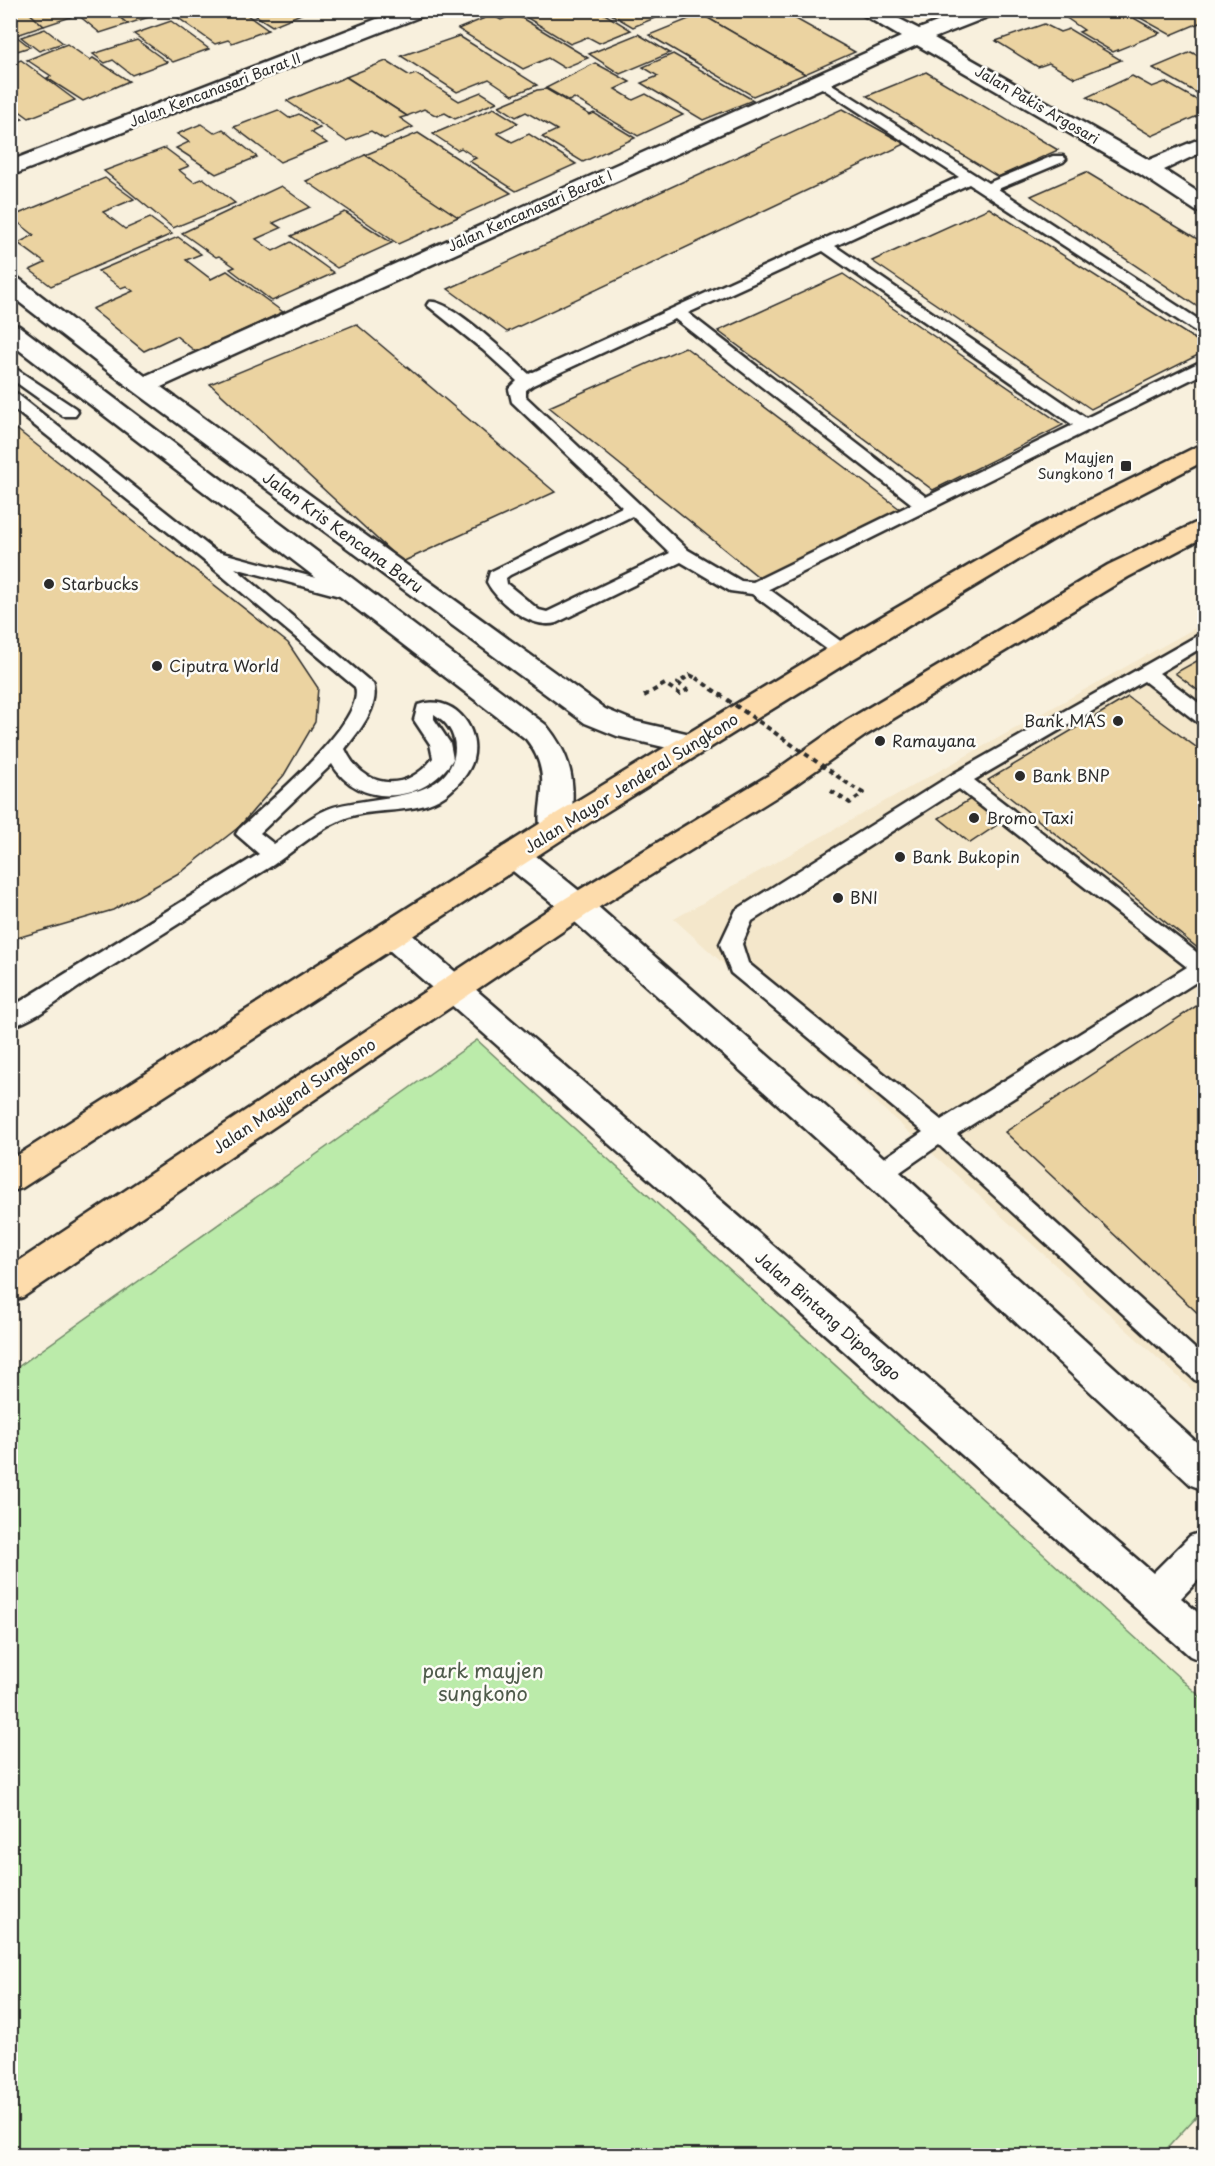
<svg xmlns="http://www.w3.org/2000/svg" width="1215" height="2166" viewBox="0 0 1215 2166" font-family="'Playpen Sans',sans-serif">
	<style>
		.built { fill: #f4e7cb }
		.green { fill: #bbebaa; stroke: #738b6a; stroke-width: 1.5 }
		.building { fill: #ebd3a1; stroke: #2b2b2b; stroke-width: 1.5 }
		.lines { fill: none; stroke-linecap: round; stroke-linejoin: round }
		.service-casing { stroke: #2b2b2b; stroke-width: 5 }
		.minor-casing { stroke: #2b2b2b; stroke-width: 5 }
		.primary-casing { stroke: #2b2b2b; stroke-width: 5 }
		.path { stroke: #2b2b2b; stroke-width: 4; stroke-dasharray: 5 4.5; stroke-linecap: butt }
		.service { fill: #fdfcf7; fill-rule: evenodd }
		.minor { fill: #fdfcf7; fill-rule: evenodd }
		.primary { fill: #fddcac; fill-rule: evenodd }
		.path-bridge { stroke: #2b2b2b; stroke-width: 4; stroke-dasharray: 5 4.5; stroke-linecap: butt }
		.poi-dot { fill: #2b2b2b; stroke: #fdfcf7; stroke-width: 2 }
		.labels { text-anchor: middle; stroke-width: 5; stroke-linejoin: round; paint-order: stroke }
		.far-street-label { font-size: 14px; fill: #2b2b2b; stroke: #fdfcf7 }
		.far-poi-label { font-size: 14px; fill: #2b2b2b; stroke: #fdfcf7; text-anchor: end }
		.street-label { font-size: 16px; fill: #2b2b2b; stroke: #fdfcf7 }
		.poi-label { font-size: 16px; fill: #2b2b2b; stroke: #fdfcf7; text-anchor: start }
		.near-park-label { font-size: 20px; fill: #4f5b4b; stroke: #fdfcf7 }
	</style>
	<rect width="100%" height="100%" fill="#f8f0dd"/>
	<filter id="ink" filterUnits="userSpaceOnUse"><feTurbulence type="fractalNoise" baseFrequency=".0167" numOctaves="2"/><feDisplacementMap in="SourceGraphic" scale="12" xChannelSelector="R" yChannelSelector="G"/><feConvolveMatrix kernelMatrix="1 2 1 2 8 2 1 2 1" color-interpolation-filters="sRGB"/></filter>
	<g filter="url(#ink)">
		<path class="built" d="M1204,623V1400L674,919Z"/>
		<path class="green" d="M477,1040L1204,1700V2108L1161,2155H11V1372Z"/>
		<g class="building">
			<path d="M10,10H26L44,26L14,36L10,33Z"/>
			<path d="M26,10H64L71,17L44,26Z"/>
			<path d="M72,10H111L128,24L100,33Z"/>
			<path d="M111,10H145L152,16L128,24Z"/>
			<path d="M174,10H240L268,30L232,43L228,40L215,44L170,12Z"/>
			<path d="M247,10H304L306,12L272,26Z"/>
			<path d="M598,10L631,30L599,43L588,37L570,44L516,11Z"/>
			<path d="M604,10H674L633,27Z"/>
			<path d="M709,10H780L855,52L805,74L701,14Z"/>
			<path d="M1084,10H1114L1122,16L1127,14L1160,33L1113,52L1079,32L1084,30L1065,17Z"/>
			<path d="M1126,10H1204V21L1171,35Z"/>
			<path d="M515,14L588,58L564,68L548,58L523,69L458,29L492,15L501,20Z"/>
			<path d="M701,14L805,74L753,96L649,35Z"/>
			<path d="M171,21L209,49L173,62L134,34Z"/>
			<path d="M1044,24L1060,32L1069,29L1121,60L1075,78L1049,63L1038,67L996,41Z"/>
			<path d="M45,29L63,43L39,51L21,37Z"/>
			<path d="M638,34L670,53L620,74L589,54Z"/>
			<path d="M16,36L30,47L14,52L10,51V38Z"/>
			<path d="M459,36L537,85L513,95L489,79L457,92L401,56Z"/>
			<path d="M137,40L167,62L132,75L113,60L105,63L93,54Z"/>
			<path d="M67,44L90,60L93,58L129,81L83,101L47,78L51,76L27,60Z"/>
			<path d="M1191,52L1204,59V97L1153,68Z"/>
			<path d="M673,54L753,100L703,120L641,83L658,76L643,67Z"/>
			<path d="M21,60L75,100L29,118L10,104V64Z"/>
			<path d="M386,61L410,76L416,74L459,101L481,92L497,102L455,119L445,113L437,116L424,109L407,116L346,77Z"/>
			<path d="M595,63L630,82L615,89L633,100L646,94L683,115L638,136L574,98L569,101L546,88Z"/>
			<path d="M926,72L1058,150L998,177L867,96Z"/>
			<path d="M1132,76L1152,87L1165,82L1204,104V113L1152,136L1087,97Z"/>
			<path d="M346,77L407,116L400,118L413,127L384,139L371,131L346,141L287,101Z"/>
			<path d="M546,89L590,115L594,113L635,138L583,162L542,137L557,130L526,112L516,117L499,106L537,90Z"/>
			<path d="M10,108L23,119L10,123Z"/>
			<path d="M494,108L518,123L497,133L512,142L529,134L576,164L516,191L469,161L476,158L461,148L457,150L433,134Z"/>
			<path d="M842,109L905,144L507,332L448,289Z"/>
			<path d="M278,110L289,118L299,114L320,128L311,132L327,143L280,162L234,127Z"/>
			<path d="M201,124L214,133L223,129L257,157L216,174L176,148L189,142L177,134Z"/>
			<path d="M418,133L511,193L458,217L365,155Z"/>
			<path d="M165,148L189,166L179,170L194,182L203,178L235,203L173,228L104,171Z"/>
			<path d="M365,155L458,217L398,244L306,181Z"/>
			<path d="M1086,172L1204,243V311L1031,196Z"/>
			<path d="M105,178L134,199L103,212L125,229L150,218L172,234L51,286L30,270L45,263L18,243L34,235L11,217Z"/>
			<path d="M281,186L310,207L273,223L281,228L256,239L273,251L291,242L334,273L272,301L230,269L235,267L219,256L216,257L182,233Z"/>
			<path d="M989,208L1204,345V352L1091,409L872,261Z"/>
			<path d="M345,212L392,243L337,268L291,236Z"/>
			<path d="M178,237L201,254L186,260L211,279L227,271L283,312L196,352L176,336L144,351L92,309L133,291L126,286L121,288L98,271Z"/>
			<path d="M843,274L1063,425L933,490L718,331Z"/>
			<path d="M356,324L555,492L402,562L210,384Z"/>
			<path d="M685,347L900,509L761,579L549,407Z"/>
			<path d="M10,424L288,643L318,688L315,722L284,775L239,827L184,870L113,910L10,940Z"/>
			<path d="M1204,657V695L1175,673Z"/>
			<path d="M1128,697L1204,753V945L1199,949L988,780Z"/>
			<path d="M979,794L1009,817L970,843L939,818Z"/>
			<path d="M1204,1001V1319L1005,1132Z"/>
		</g>
		<g class="lines">
			<g class="service-casing">
				<g id="service">
					<path d="M819,76L988,183L1053,156H1063L1066,159L1063,162L998,189L1204,323V335L1198,333L969,184L835,246L1086,418L1198,363L1204,362V373L769,589L850,648L853,652L850,656H836L752,594L730,591L681,562L556,623C532,630 497,602 487,582L490,572L622,507L512,402L509,389L517,381L483,350L427,305L429,302C449,297 512,359 529,374L959,177L814,83L812,80L814,77ZM823,251L1073,425L926,497L688,313ZM675,319L912,504L753,582L741,581L688,550L526,397V390L533,385ZM632,516L670,553L547,612L539,610L507,584L506,578L510,575Z"/>
					<path d="M10,365L75,408L78,412L75,416H63L10,378Z"/>
					<path d="M10,392L16,393L215,551L358,589L360,593L358,597L351,599L235,568L373,684C381,706 358,732 345,749C363,789 406,794 433,758L430,744L414,720L418,705C451,693 481,726 473,759C470,773 457,786 446,795C415,817 374,805 341,820C316,831 295,850 273,865C211,903 150,942 88,981C64,996 38,1019 10,1027V1008L259,854L236,834L239,829C263,807 367,721 355,687L202,559L10,406ZM434,714C447,722 455,733 455,748C453,805 365,794 328,809C309,817 291,832 274,844L260,833L332,764C359,810 427,803 453,759L450,743L434,719Z"/>
					<path d="M1204,632V646L1159,673L1204,707V724L1197,722L1144,681L974,780L1204,958V977L957,1134L1204,1357V1383L1195,1380L939,1145L887,1181L879,1183L871,1181L867,1174L871,1167L923,1132L731,973L720,944L736,910L953,774ZM959,789L1187,967L941,1120L748,963L742,944L752,921Z"/>
				</g>
			</g>
			<g class="minor-casing">
				<g id="minor">
					<path d="M400,10H430L427,14L10,176V161Z"/>
					<path d="M855,10H882L919,29L968,10H998L995,14L934,38L1149,160L1204,137V151L1164,170L1204,196V213L1196,211L1140,174L917,45L161,387L605,709L634,721L703,737L708,744L703,751L693,754L617,736L585,723L134,391L10,295V276L18,278L145,376L901,37Z"/>
					<path d="M10,324L19,326L546,725C568,752 575,775 572,809C571,819 571,828 566,837L555,840L544,837C529,810 559,781 526,739L10,343Z"/>
					<path d="M514,844L525,847L588,898L891,1164L1204,1449V1490L1191,1485L867,1184L566,914L503,863L499,855L503,847Z"/>
					<path d="M391,922L402,926L1153,1573L1190,1536L1204,1531V1574L1181,1598L1204,1618V1662L1190,1656L380,942L375,934L380,926Z"/>
				</g>
			</g>
			<g class="primary-casing">
				<g id="primary">
					<path d="M1204,443V461L1055,538L853,659L566,837L22,1188L10,1192V1160L544,821L833,645L1037,526Z"/>
					<path d="M1204,519V537L1128,577L866,735L789,789L588,914L23,1297L10,1301V1267L566,898L769,775L846,721L1108,565Z"/>
				</g>
			</g>
			<g class="path">
				<path d="M644,696L665,684L680,694L687,690L678,683L690,675L696,678"/>
				<path d="M831,791L850,803L863,793L853,787"/>
			</g>
			<use href="#service" class="service"/>
			<use href="#minor" class="minor"/>
			<use href="#primary" class="primary"/>
			<path class="path-bridge" d="M696,678L853,787"/>
		</g>
	</g>
	<g class="poi-dot">
		<rect x="1120" y="460" width="12" height="12" rx="3"/>
		<circle cx="49" cy="584" r="6"/>
		<circle cx="157" cy="666" r="6"/>
		<circle cx="1118" cy="721" r="6"/>
		<circle cx="880" cy="741" r="6"/>
		<circle cx="1020" cy="776" r="6"/>
		<circle cx="974" cy="818" r="6"/>
		<circle cx="900" cy="857" r="6"/>
		<circle cx="838" cy="898" r="6"/>
	</g>
	<g class="labels">
		<g class="far-street-label">
			<text transform="translate(215 90) rotate(-21)" y="5">Jalan Kencanasari Barat II</text>
			<text transform="translate(1037 105) rotate(30)" y="5">Jalan Pakis Argosari</text>
			<text transform="translate(530 211) rotate(-24)" y="5">Jalan Kencanasari Barat I</text>
		</g>
		<g class="far-poi-label">
			<text x="1114" y="463">Mayjen<tspan x="1114" dy="16">Sungkono 1</tspan></text>
		</g>
		<g class="street-label">
			<text transform="translate(343 532) rotate(36)" y="6">Jalan Kris Kencana Baru</text>
			<text transform="translate(631 783) rotate(-32)" y="6">Jalan Mayor Jenderal Sungkono</text>
			<text transform="translate(294 1096) rotate(-34)" y="6">Jalan Mayjend Sungkono</text>
			<text transform="translate(828 1316) rotate(41)" y="6">Jalan Bintang Diponggo</text>
		</g>
		<g class="poi-label">
			<text x="61" y="590">Starbucks</text>
			<text x="169" y="672">Ciputra World</text>
			<text x="1106" y="727" text-anchor="end">Bank MAS</text>
			<text x="892" y="747">Ramayana</text>
			<text x="1032" y="782">Bank BNP</text>
			<text x="986" y="824">Bromo Taxi</text>
			<text x="912" y="863">Bank Bukopin</text>
			<text x="850" y="904">BNI</text>
		</g>
		<g class="near-park-label">
			<text x="483" y="1678">park mayjen<tspan x="483" dy="23">sungkono</tspan></text>
		</g>
	</g>
	<rect width="1215" height="2166" fill="none" stroke="#fdfcf7" stroke-width="36"/>
	<rect x="18" y="18" width="1179" height="2130" fill="none" stroke="#2b2b2b" stroke-width="2" filter="url(#ink)"/>
</svg>
